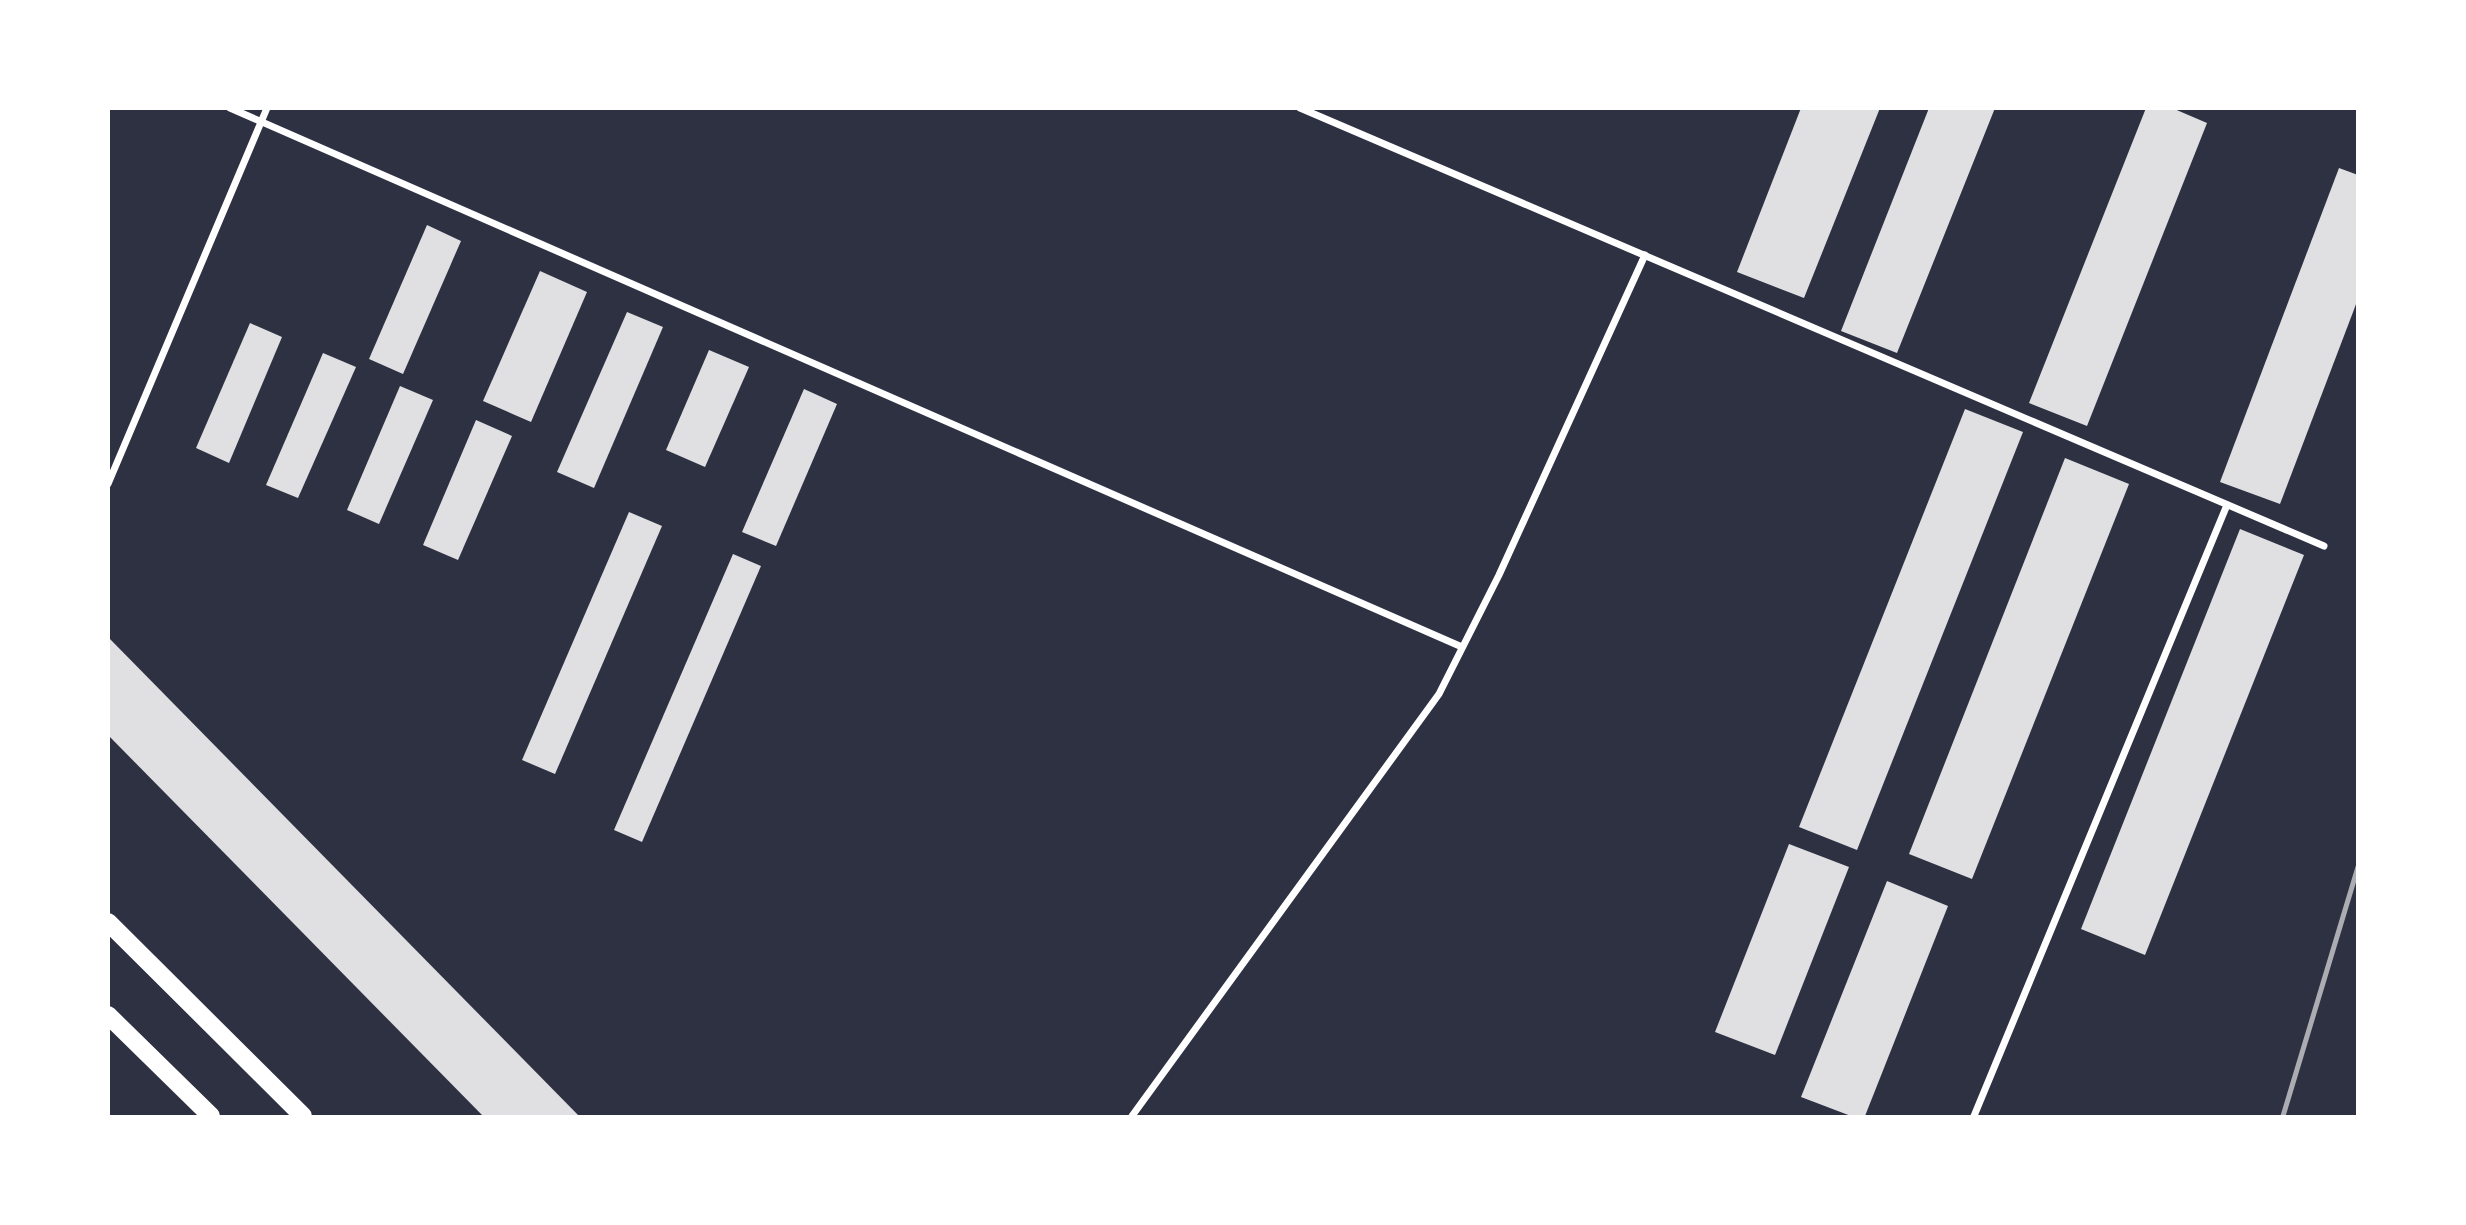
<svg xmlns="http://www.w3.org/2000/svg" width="2466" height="1225" viewBox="0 0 2466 1225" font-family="Ubuntu,sans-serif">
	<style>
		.building { fill: #e0e0e3 }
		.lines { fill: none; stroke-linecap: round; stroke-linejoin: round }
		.minor { stroke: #fff; stroke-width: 7 }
		.primary { stroke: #fff; stroke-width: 18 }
		.rail { stroke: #abadb3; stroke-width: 5 }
	</style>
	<rect width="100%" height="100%" fill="#2d3142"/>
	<g class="building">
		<path d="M1801,108H1880L1804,298L1737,272Z"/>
		<path d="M1929,108H1995L1897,353L1841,331Z"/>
		<path d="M2146,108H2172L2207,123L2087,426L2029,403Z"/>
		<path d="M2339,168L2358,175V299L2280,504L2220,482Z"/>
		<path d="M427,225L461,241L403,374L369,359Z"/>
		<path d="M540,271L587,292L531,422L483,401Z"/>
		<path d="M627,312L663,327L594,488L557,472Z"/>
		<path d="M250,323L282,337L229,463L196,448Z"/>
		<path d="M709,350L749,367L705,467L666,450Z"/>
		<path d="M323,353L356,367L298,498L266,485Z"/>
		<path d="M400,386L433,400L379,524L347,510Z"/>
		<path d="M804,389L837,404L776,546L742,532Z"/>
		<path d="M1965,409L2023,432L1857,850L1799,827Z"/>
		<path d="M476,420L512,436L458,560L423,545Z"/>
		<path d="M2065,458L2129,484L1972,879L1909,854Z"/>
		<path d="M629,512L662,526L555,774L522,760Z"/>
		<path d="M2240,529L2304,555L2145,955L2081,929Z"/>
		<path d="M733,554L761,566L642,842L614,830Z"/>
		<path d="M108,637L579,1116H483L108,735Z"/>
		<path d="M1789,844L1849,867L1775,1055L1715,1032Z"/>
		<path d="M1887,881L1948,906L1865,1116H1851L1801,1097Z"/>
	</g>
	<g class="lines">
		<g class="minor">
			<path d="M230,108L1462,647"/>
			<path d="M1300,108L2324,546"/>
			<path d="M108,484L267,108"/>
			<path d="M1132,1116L1439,694L1499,575L1645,255"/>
			<path d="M1974,1116L2227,505"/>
		</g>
		<g class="primary">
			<path d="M108,922L303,1116"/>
			<path d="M108,1015L211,1116"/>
		</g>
		<path class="rail" d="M2283,1116L2358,867"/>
	</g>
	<rect width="2466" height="1225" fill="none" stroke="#ffffff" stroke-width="220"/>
</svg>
